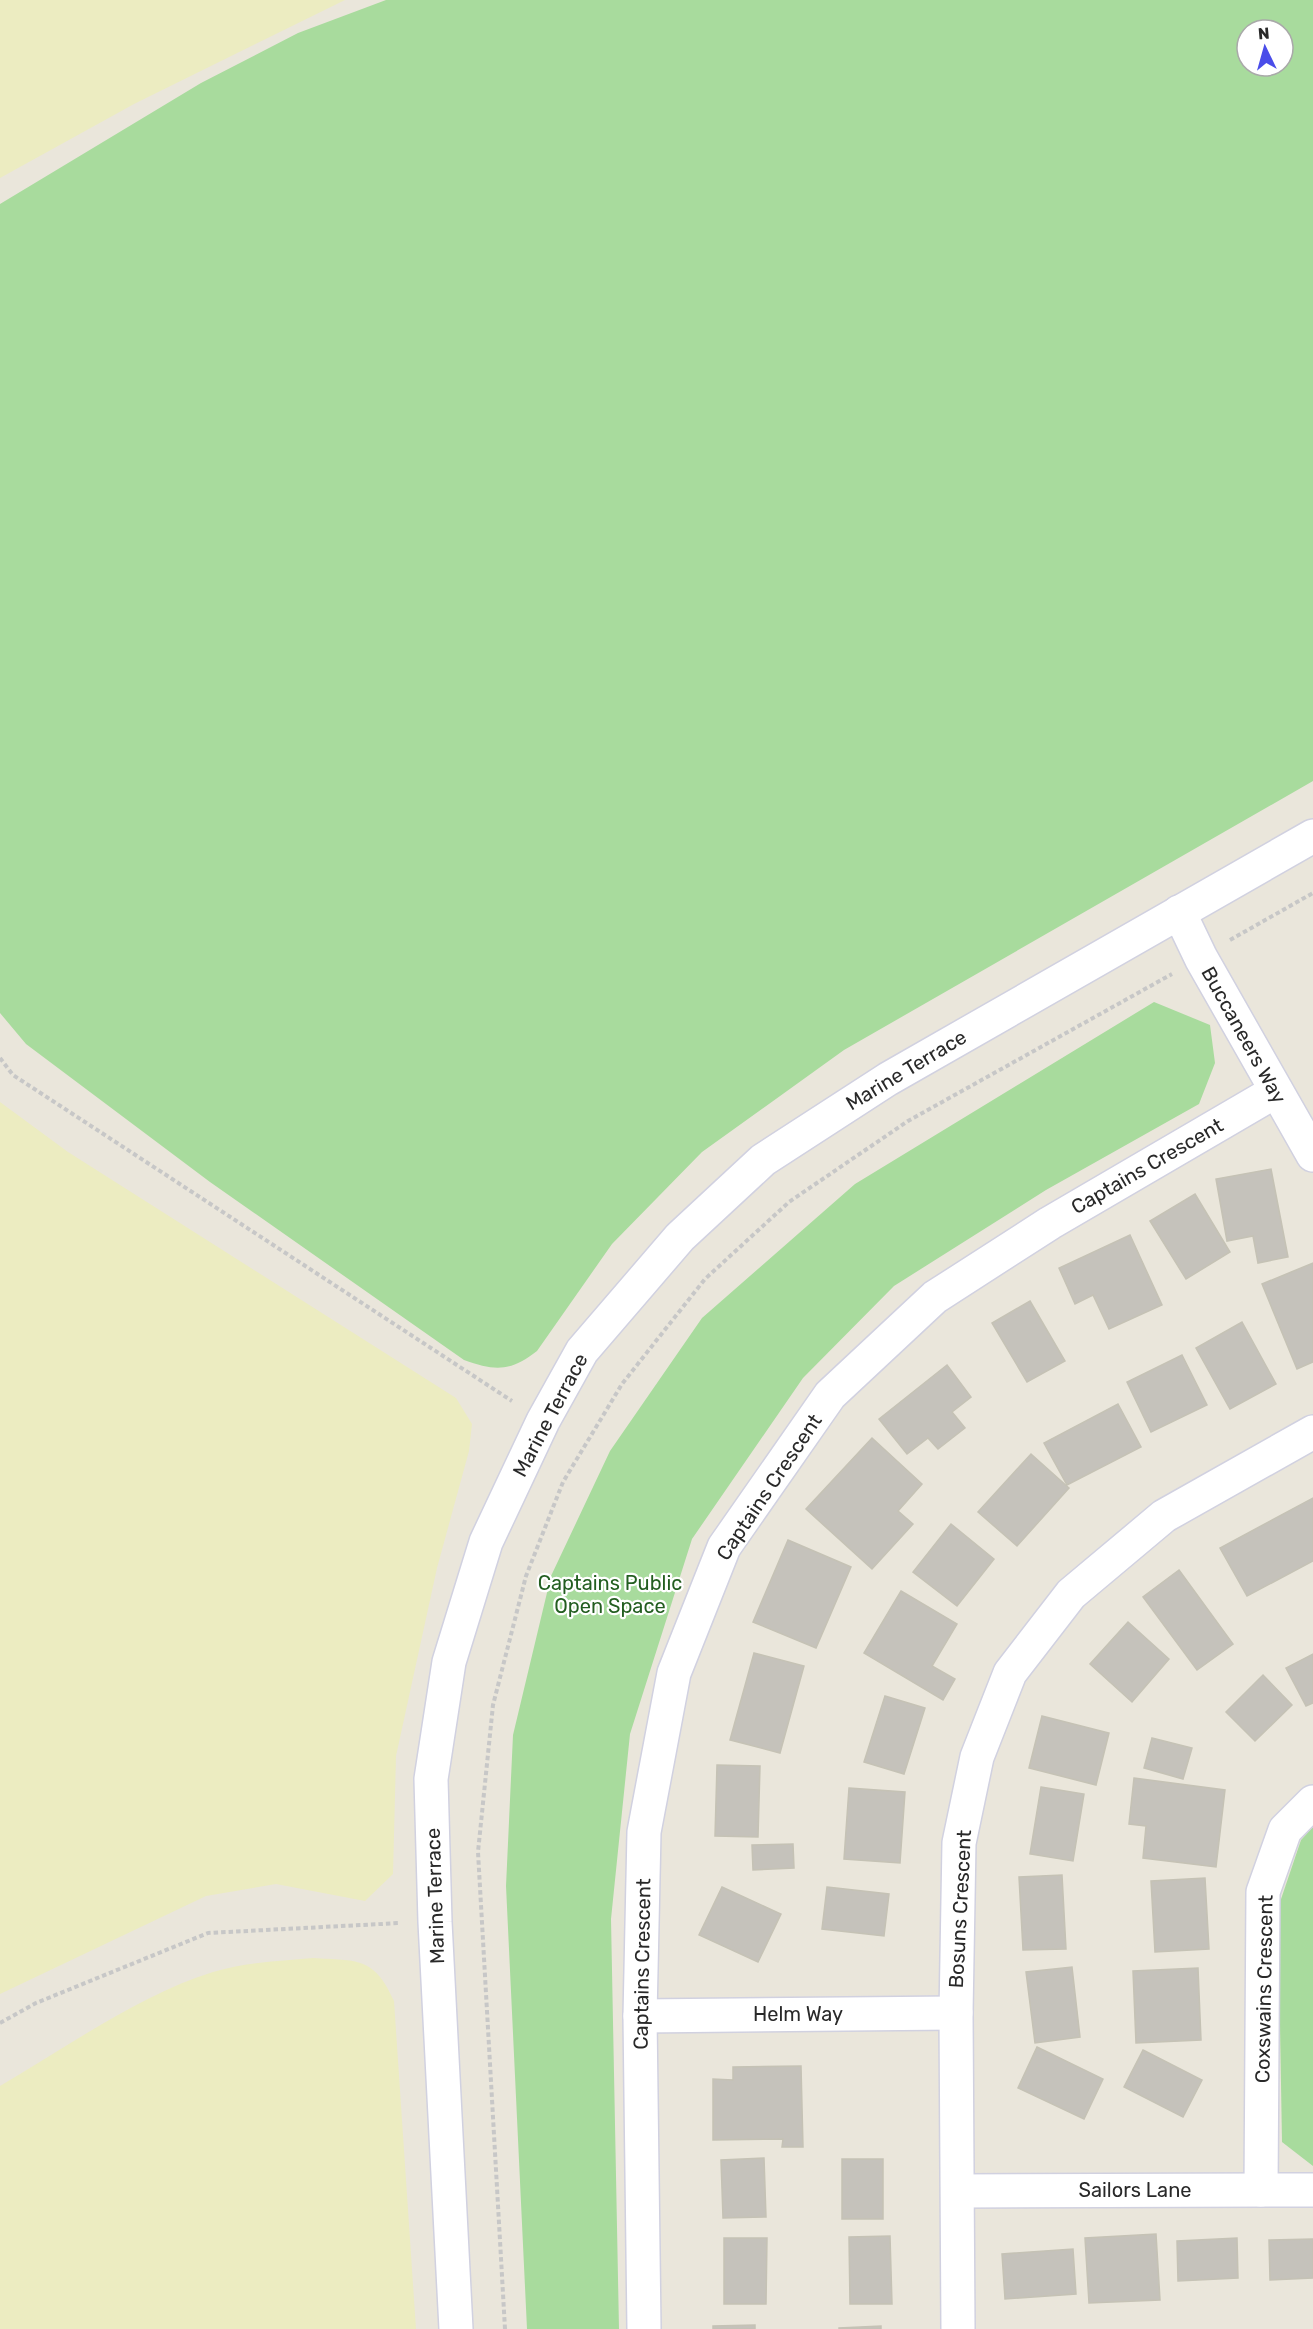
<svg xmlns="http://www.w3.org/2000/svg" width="1313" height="2329" viewBox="0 0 1313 2329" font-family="Rubik,sans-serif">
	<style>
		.green { fill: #a8db9d; fill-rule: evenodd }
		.sand { fill: #ececc1 }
		.building { fill: #c5c2bb; stroke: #c5c2b5; stroke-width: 1.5 }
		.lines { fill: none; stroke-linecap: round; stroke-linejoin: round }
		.street-casing { stroke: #d1d1e0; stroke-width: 36 }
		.secondary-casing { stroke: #d1d1e0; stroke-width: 36 }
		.path { stroke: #c7c7c7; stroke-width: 4; stroke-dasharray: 4.5 3; stroke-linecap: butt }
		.street { stroke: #fff; stroke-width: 33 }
		.secondary { stroke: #fff; stroke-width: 33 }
		.labels { text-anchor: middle; stroke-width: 4.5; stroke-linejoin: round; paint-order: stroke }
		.street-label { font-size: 20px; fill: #292929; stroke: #fff }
		.park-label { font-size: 20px; fill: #235e20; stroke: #fff }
	</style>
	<rect width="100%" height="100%" fill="#eae6db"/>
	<g class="green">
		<path d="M386,0H1313V781L844,1050L702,1152L612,1244L537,1351C510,1372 495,1371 464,1360L210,1182L26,1044L0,1013V204L201,83L298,33ZM1247,30H1283V66H1247Z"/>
		<path d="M1154,1002L1210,1025L1215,1063L1199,1104L1046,1190L894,1286L803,1378L692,1539L630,1734L611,1919L619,2329H527L506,1886L513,1735L551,1576L610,1451L702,1318L855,1184Z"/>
		<path d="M1313,1827V2166L1282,2142L1278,1908L1301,1840Z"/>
	</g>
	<g class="sand">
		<path d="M0,0H345L134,104L0,178Z"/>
		<path d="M0,1102L68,1152L456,1398L472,1424L469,1451L437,1568L396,1756L393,1874L365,1901L276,1884L206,1896L0,1994Z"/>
		<path d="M313,1958C357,1961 374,1956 394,2001L416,2329H0V2086C67,2047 139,1995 213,1972C245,1962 280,1961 313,1958Z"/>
	</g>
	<g class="building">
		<path d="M1271,1169L1288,1257L1258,1263L1253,1236L1227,1241L1216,1179Z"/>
		<path d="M1195,1194L1230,1252L1186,1279L1150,1221Z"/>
		<path d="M1130,1235L1162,1305L1109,1329L1093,1295L1075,1304L1059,1268Z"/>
		<path d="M1313,1263V1362L1297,1369L1262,1284Z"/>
		<path d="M1030,1301L1065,1361L1027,1382L992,1323Z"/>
		<path d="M1242,1322L1276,1384L1230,1409L1196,1348Z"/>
		<path d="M1182,1355L1207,1405L1151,1432L1127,1382Z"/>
		<path d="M947,1365L971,1397L952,1412L965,1428L938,1449L928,1438L907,1454L879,1419Z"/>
		<path d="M1118,1404L1141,1447L1067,1485L1044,1443Z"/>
		<path d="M872,1438L922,1484L898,1511L913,1524L872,1569L806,1509Z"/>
		<path d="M1031,1454L1069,1488L1017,1546L978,1512Z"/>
		<path d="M1313,1498V1561L1247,1596L1220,1548Z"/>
		<path d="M951,1524L994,1559L957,1606L913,1572Z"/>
		<path d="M788,1540L851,1567L816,1648L753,1622Z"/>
		<path d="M1179,1570L1233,1644L1197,1670L1143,1597Z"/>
		<path d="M901,1591L957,1624L932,1666L955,1679L943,1700L864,1653Z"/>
		<path d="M1128,1622L1169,1659L1132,1702L1090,1664Z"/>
		<path d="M754,1653L804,1666L780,1753L730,1740Z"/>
		<path d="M1313,1654V1703L1306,1706L1286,1668Z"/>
		<path d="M1263,1675L1292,1705L1255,1741L1226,1712Z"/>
		<path d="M885,1696L925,1708L904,1774L864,1762Z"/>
		<path d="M1042,1716L1109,1733L1096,1785L1029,1768Z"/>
		<path d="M1152,1738L1192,1748L1183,1779L1144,1768Z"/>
		<path d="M717,1765L760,1766L758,1837L715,1836Z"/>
		<path d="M1134,1778L1225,1790L1216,1867L1143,1858L1146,1826L1129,1824Z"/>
		<path d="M1041,1787L1084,1794L1073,1861L1030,1854Z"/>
		<path d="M849,1788L905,1792L900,1863L844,1859Z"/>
		<path d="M793,1844L794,1868L753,1870L752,1845Z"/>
		<path d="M1062,1875L1066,1949L1023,1950L1019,1877Z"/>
		<path d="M1205,1878L1209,1949L1155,1952L1151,1881Z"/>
		<path d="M722,1887L781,1914L758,1962L699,1935Z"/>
		<path d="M827,1887L889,1894L884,1936L822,1929Z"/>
		<path d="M1072,1967L1080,2037L1035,2043L1026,1972Z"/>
		<path d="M1198,1968L1201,2040L1136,2043L1133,1971Z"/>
		<path d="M1037,2047L1103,2079L1084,2119L1018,2088Z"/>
		<path d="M1143,2050L1202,2080L1183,2117L1124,2087Z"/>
		<path d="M801,2066L803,2147H782L783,2139L713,2140V2079L733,2080V2067Z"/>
		<path d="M764,2158L766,2217L723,2218L721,2160Z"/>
		<rect x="842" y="2159" width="41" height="60"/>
		<path d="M1156,2234L1160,2300L1089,2303L1085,2238Z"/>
		<path d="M890,2236L892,2304H850L849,2237Z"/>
		<path d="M724,2238H767L766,2304H724Z"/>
		<path d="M1237,2238L1238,2278L1178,2281L1177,2241Z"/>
		<path d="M1313,2239V2278L1270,2280L1269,2240Z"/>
		<path d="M1073,2249L1076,2294L1005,2299L1002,2254Z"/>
		<path d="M755,2325V2329H713V2326Z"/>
		<path d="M881,2326V2329H839V2328Z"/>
	</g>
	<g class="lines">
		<g class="street-casing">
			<g id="street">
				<path d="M1179,912L1201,958L1313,1155"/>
				<path d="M640,2016L956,2013"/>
				<path d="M1261,2190L1263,1892L1285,1830L1313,1802"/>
				<path d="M958,2191L1313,2190"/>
				<path d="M644,2329L640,2016L644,1832L674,1673L724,1547L830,1395L935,1297L1050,1223L1276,1091"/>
				<path d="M958,2329L956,2013L959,1843L977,1757L1010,1673L1071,1594L1164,1516L1313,1432"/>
			</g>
		</g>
		<g class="secondary-casing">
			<path id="secondary" d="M456,2329L435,1922L431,1779L449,1662L486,1542L543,1421L582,1351L680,1237L763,1160L888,1079L1313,836"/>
		</g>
		<g class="path">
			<path d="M1230,940L1313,893"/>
			<path d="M0,1058L13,1075L512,1401"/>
			<path d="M0,2023L36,2003L208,1933L400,1923"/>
			<path d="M505,2329L478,1852L493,1705L526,1576L563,1482L622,1384L705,1279L789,1202L908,1121L1172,974"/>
		</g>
		<use href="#street" class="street"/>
		<use href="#secondary" class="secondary"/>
	</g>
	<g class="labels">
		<g class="street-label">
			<text transform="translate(1244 1035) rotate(61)" y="7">Buccaneers Way</text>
			<text transform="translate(906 1070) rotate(-31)" y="7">Marine Terrace</text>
			<text transform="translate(1147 1166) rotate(-30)" y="7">Captains Crescent</text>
			<text transform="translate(550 1415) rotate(-62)" y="7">Marine Terrace</text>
			<text transform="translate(769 1487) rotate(-56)" y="7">Captains Crescent</text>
			<text transform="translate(435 1896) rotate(-92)" y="7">Marine Terrace</text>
			<text transform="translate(960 1909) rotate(-87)" y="7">Bosuns Crescent</text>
			<text transform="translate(642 1964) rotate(-89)" y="7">Captains Crescent</text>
			<text transform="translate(1264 1989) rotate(-89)" y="7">Coxswains Crescent</text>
			<text x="798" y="2021">Helm Way</text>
			<text x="1135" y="2197">Sailors Lane</text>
		</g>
		<g class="park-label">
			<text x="610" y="1590">Captains Public<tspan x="610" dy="23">Open Space</tspan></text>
		</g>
	</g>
	<g transform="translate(1265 48) rotate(355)"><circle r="28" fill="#ffffff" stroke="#a9a9a9" stroke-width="1.5"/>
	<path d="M0-4.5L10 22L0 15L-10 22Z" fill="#4a4de9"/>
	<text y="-9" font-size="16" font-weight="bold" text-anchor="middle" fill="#292929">N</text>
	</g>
</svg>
